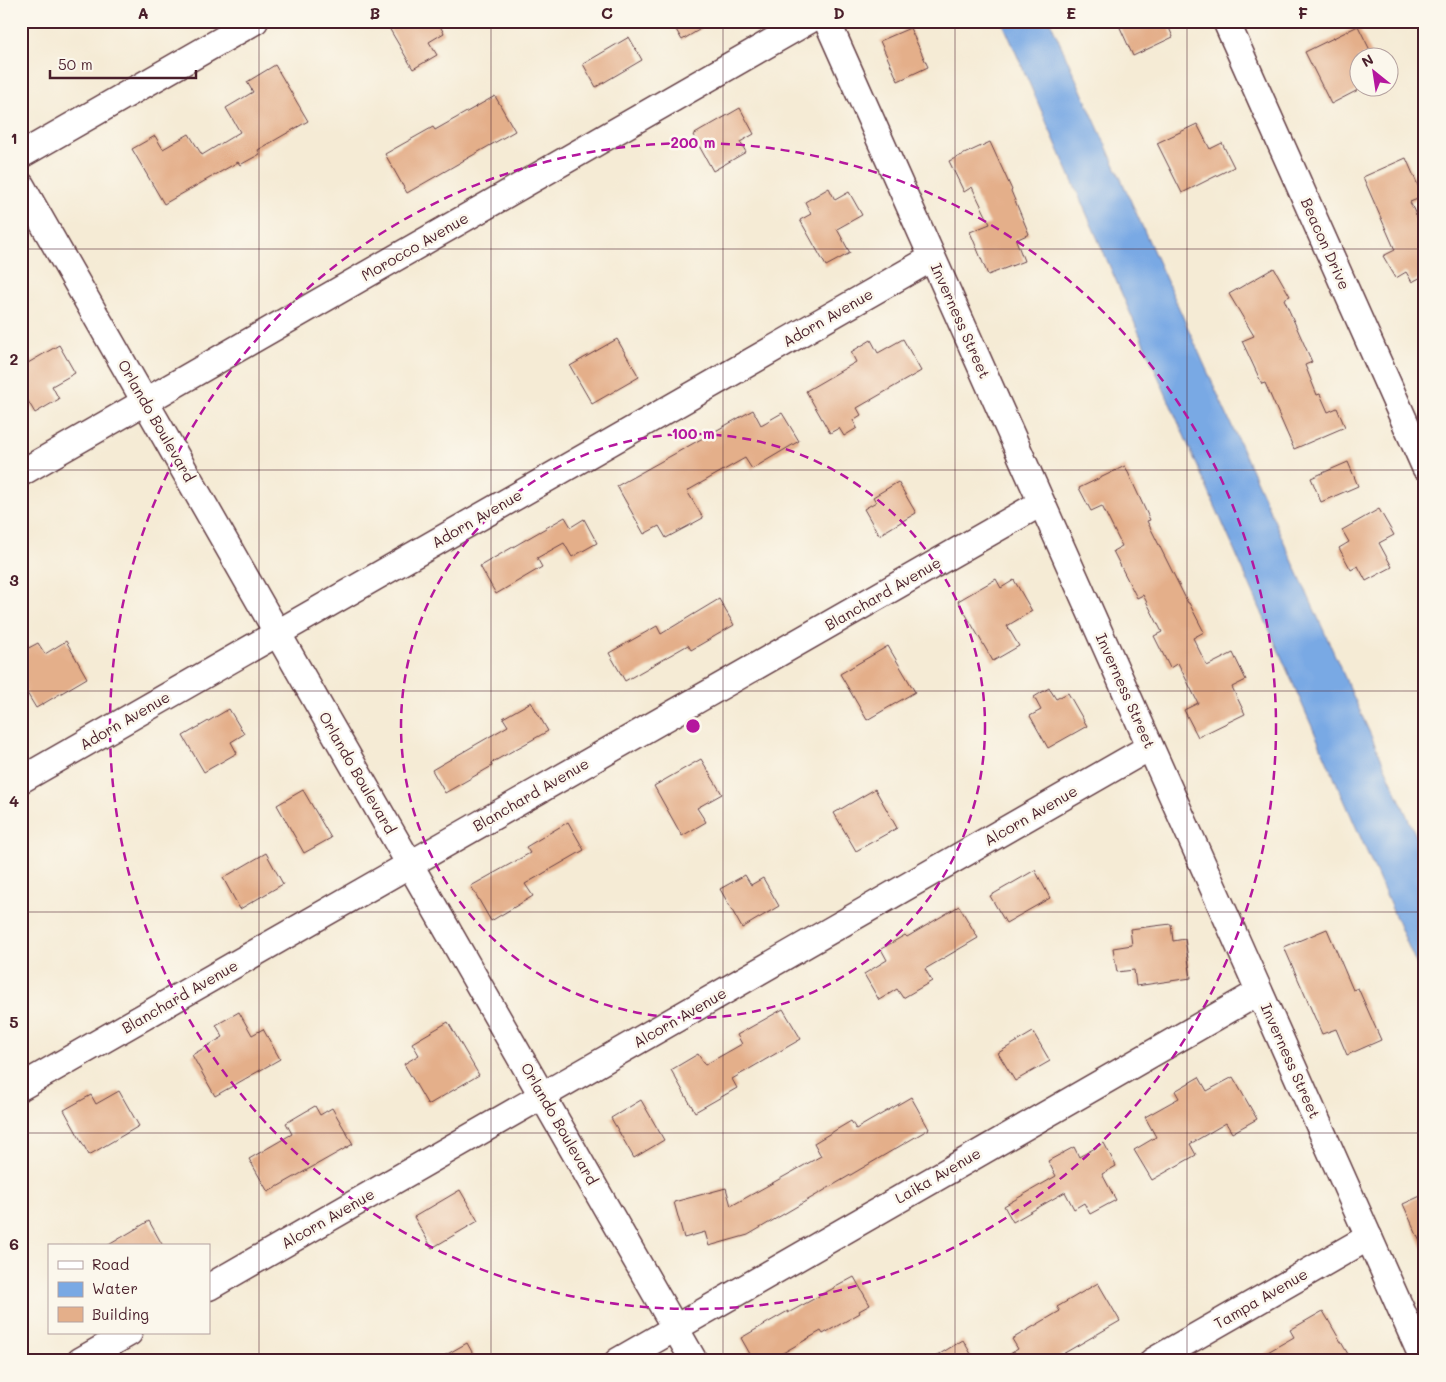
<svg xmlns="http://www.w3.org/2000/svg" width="1446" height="1382" viewBox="0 0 1446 1382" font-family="Mali,sans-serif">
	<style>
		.water { fill: #79a9e4; stroke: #626488 }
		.building { fill: #e4af8a }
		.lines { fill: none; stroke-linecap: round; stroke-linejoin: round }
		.minor-casing { stroke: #643e44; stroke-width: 29 }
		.minor { stroke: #fff; stroke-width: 26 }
		.grid { fill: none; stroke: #4a1f2b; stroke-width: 1; stroke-opacity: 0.55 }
		.ring { fill: none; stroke: #b5179e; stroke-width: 2.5; stroke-dasharray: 9 6 }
		.labels { text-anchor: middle; stroke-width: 5; stroke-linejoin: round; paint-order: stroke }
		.street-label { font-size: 15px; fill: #4a1f2b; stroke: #fbf7ec }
		.centre { fill: #b5179e; stroke: #fbf7ec; stroke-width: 2.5 }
		.ring-label { font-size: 15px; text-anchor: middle; font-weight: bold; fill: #b5179e; stroke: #fbf7ec; stroke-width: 5; stroke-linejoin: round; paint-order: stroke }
		.neatline { fill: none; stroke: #4a1f2b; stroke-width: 2 }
		.grid-label { font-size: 16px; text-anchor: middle; font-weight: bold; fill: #4a1f2b }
	</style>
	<rect width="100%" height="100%" fill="#fbf7ec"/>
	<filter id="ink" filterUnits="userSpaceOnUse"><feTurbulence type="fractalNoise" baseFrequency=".02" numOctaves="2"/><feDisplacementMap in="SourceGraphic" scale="10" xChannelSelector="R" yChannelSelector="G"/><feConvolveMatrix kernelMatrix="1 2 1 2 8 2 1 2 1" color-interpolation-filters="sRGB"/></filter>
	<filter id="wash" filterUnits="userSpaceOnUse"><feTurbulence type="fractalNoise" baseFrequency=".0096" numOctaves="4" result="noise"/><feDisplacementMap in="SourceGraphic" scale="20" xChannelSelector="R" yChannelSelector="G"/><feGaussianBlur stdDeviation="1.12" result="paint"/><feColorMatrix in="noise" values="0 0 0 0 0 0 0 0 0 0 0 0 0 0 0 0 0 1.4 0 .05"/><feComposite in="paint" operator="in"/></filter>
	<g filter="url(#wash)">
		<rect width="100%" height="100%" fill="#f5ebd5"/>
		<path class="water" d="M1002,21H1050L1425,856V984Z"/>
		<g id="blocks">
			<g class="building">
				<path d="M385,21H437L444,33L429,42L437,55L413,69Z"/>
				<path d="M671,21H714L682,40Z"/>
				<path d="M1117,21H1166L1173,37L1133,56Z"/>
				<path d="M1358,26L1374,58H1358V90L1331,104L1305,52Z"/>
				<path d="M910,28L928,67L898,81L880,41Z"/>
				<path d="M629,37L642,60L596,87L583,64Z"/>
				<path d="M275,65L308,121L258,150L260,154L240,165L238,162L164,204L132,149L155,136L163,149L189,134L202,155L240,132L226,108L253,92L247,82Z"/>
				<path d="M495,96L515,131L407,193L385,154L433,127L435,130Z"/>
				<path d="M740,108L754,134L740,142L746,152L713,171L693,135Z"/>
				<path d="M1197,124L1210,149L1222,143L1234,167L1182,193L1157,143Z"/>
				<path d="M990,142L1012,190L1011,191L1029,234L1016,240L1024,261L988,275L970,232L990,224L972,187L964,192L949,161Z"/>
				<path d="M1406,158L1423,197L1410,202L1425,234V275L1412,282L1406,272L1396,278L1383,256L1395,250L1363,177Z"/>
				<path d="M829,188L835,200L849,192L862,215L837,229L850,253L826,266L800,220L811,214L805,202Z"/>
				<path d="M1274,268L1290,296L1284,299L1312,362L1305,365L1317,395L1320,394L1328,412L1337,408L1345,427L1294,449L1265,383L1262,384L1242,341L1254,336L1229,294Z"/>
				<path d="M617,339L639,377L592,404L570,366Z"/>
				<path d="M903,339L921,371L857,408L861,415L853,420L857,428L844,436L839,428L830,433L806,391L856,362L851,352L871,340L878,353Z"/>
				<path d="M59,345L75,373L52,386L59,399L35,413L21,389V367Z"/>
				<path d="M753,410L761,425L782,413L799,441L752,469L745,458L687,491L703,518L666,538L659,526L644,534L617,486Z"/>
				<path d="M1348,462L1358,486L1321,502L1311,478Z"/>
				<path d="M1125,466L1150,520L1147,521L1188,603H1189L1204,632L1193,638L1207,666L1233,653L1246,680L1232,687L1245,714L1198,737L1184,710L1198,703L1178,663L1170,668L1154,636L1162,632L1143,595L1137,598L1113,551L1122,546L1102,506L1091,511L1079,488Z"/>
				<path d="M898,482L916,513L879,535L864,509L876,502L873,497Z"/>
				<path d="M1379,509L1394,535L1379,543L1392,567L1366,581L1358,566L1351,570L1339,548L1349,542L1342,530Z"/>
				<path d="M565,517L571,527L584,519L597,543L572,557L564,543L537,558L542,567L496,594L480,566Z"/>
				<path d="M996,579L1001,588L1014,580L1032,611L1007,626L1019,646L993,661L958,601Z"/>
				<path d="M719,599L734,625L691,650L688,645L625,681L609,653L657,626L661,634Z"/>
				<path d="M66,641L87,678L36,708L21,683V652L38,643L45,654Z"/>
				<path d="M888,646L915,692L867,720L840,674Z"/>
				<path d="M1049,688L1056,699L1068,693L1087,726L1048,748L1030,716L1041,710L1034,697Z"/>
				<path d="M531,702L548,731L491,763L492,766L445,793L432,770L508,726L503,718Z"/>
				<path d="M229,709L244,734L231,742L237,753L204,772L183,736Z"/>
				<path d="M701,759L722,794L697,808L706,822L682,836L654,786Z"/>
				<path d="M875,789L897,828L856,851L834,813Z"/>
				<path d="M303,790L331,838L304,853L277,805Z"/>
				<path d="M568,822L584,850L525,884L533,896L491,921L471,886L530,853L526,847Z"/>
				<path d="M266,853L283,884L240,909L223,878Z"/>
				<path d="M1035,870L1050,898L1006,923L990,896Z"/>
				<path d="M745,875L751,885L763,878L779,906L742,928L720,889Z"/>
				<path d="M959,906L978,938L925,969L932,981L903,998L897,989L879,1000L864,974L887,960L881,949L905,935L907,937Z"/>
				<path d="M1171,924L1173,941L1185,939L1191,978L1136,986L1134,970L1117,972L1113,948L1132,945L1130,929Z"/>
				<path d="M1327,929L1353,990L1358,988L1381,1040L1347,1055L1336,1029L1322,1034L1284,947Z"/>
				<path d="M783,1009L801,1039L732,1079L737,1088L695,1112L671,1070L698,1054L705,1065L742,1044L737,1035Z"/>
				<path d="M239,1012L252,1035L263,1029L280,1059L215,1096L192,1055L223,1037L216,1025Z"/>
				<path d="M448,1022L479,1075L428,1105L404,1064L419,1055L412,1043Z"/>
				<path d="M1033,1032L1050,1061L1015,1081L998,1053Z"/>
				<path d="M1199,1077L1207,1091L1233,1077L1257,1119L1232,1133L1226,1123L1190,1144L1196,1155L1152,1180L1134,1150L1156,1137L1145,1117L1179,1098L1175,1091Z"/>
				<path d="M119,1091L139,1126L89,1155L64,1110L91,1095L96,1104Z"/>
				<path d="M911,1097L929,1129L748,1235L709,1246L705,1232L684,1238L674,1202L726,1188L731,1206L821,1156L814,1143L851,1121L856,1129Z"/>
				<path d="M641,1100L664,1140L634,1158L611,1118Z"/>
				<path d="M315,1106L320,1115L332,1108L353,1144L268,1192L249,1159L292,1134L286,1123Z"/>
				<path d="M1104,1143L1116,1166L1102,1174L1116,1200L1090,1214L1084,1203L1074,1209L1065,1192L1013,1222L1004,1206L1056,1176L1048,1161L1074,1147L1079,1157Z"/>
				<path d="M460,1190L478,1221L432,1248L414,1217Z"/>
				<path d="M1425,1194V1253L1403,1204Z"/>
				<path d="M149,1221L163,1246H107Z"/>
				<path d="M854,1277L870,1305L859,1311L860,1313L823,1334L821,1331L769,1361H754L741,1338L788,1311V1313Z"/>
				<path d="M1098,1283L1120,1321L1061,1355L1064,1361H999L1018,1349L1012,1339L1060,1311L1057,1307Z"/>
				<path d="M1323,1311L1352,1361H1252L1294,1337L1290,1330Z"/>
				<path d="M963,1340L975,1361H928Z"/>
				<path d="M467,1343L477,1361H435Z"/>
			</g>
		</g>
	</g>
	<g filter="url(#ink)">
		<use href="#blocks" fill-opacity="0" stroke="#643e44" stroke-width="1"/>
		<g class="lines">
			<g class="minor-casing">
				<g id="minor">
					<path d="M827,21L1424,1361"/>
					<path d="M1226,21L1425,467"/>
					<path d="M21,155L255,21"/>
					<path d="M21,185L694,1361"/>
					<path d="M21,473L808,21"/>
					<path d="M21,780L932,258"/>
					<path d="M21,1087L1041,503"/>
					<path d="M209,1287L1150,747"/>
					<path d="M80,1361L129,1333"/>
					<path d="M618,1361L1259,992"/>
					<path d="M1153,1361L1369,1237"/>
				</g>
			</g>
			<use href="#minor" class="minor"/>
		</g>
	</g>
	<path class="grid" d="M259,21V1361M491,21V1361M723,21V1361M955,21V1361M1187,21V1361M21,249H1425M21,470H1425M21,691H1425M21,912H1425M21,1133H1425"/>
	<g class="ring">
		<circle cx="693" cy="726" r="292"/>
		<circle cx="693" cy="726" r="583"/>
	</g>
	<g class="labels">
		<g class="street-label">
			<text transform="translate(1325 244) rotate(66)" y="5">Beacon Drive</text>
			<text transform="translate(415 247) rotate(-30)" y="5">Morocco Avenue</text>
			<text transform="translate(828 318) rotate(-30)" y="5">Adorn Avenue</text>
			<text transform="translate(960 321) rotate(66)" y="5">Inverness Street</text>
			<text transform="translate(156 421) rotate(60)" y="5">Orlando Boulevard</text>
			<text transform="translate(477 519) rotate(-30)" y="5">Adorn Avenue</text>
			<text transform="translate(883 594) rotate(-30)" y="5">Blanchard Avenue</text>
			<text transform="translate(1125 691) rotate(66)" y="5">Inverness Street</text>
			<text transform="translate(125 721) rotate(-30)" y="5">Adorn Avenue</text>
			<text transform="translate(357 773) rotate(60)" y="5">Orlando Boulevard</text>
			<text transform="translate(531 795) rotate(-30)" y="5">Blanchard Avenue</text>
			<text transform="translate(1031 816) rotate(-30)" y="5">Alcorn Avenue</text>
			<text transform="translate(180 997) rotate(-30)" y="5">Blanchard Avenue</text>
			<text transform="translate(680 1018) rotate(-30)" y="5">Alcorn Avenue</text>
			<text transform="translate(1290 1061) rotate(66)" y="5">Inverness Street</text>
			<text transform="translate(559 1124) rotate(60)" y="5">Orlando Boulevard</text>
			<text transform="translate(938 1176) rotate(-30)" y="5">Laika Avenue</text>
			<text transform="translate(328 1219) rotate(-30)" y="5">Alcorn Avenue</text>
			<text transform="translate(1261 1299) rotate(-30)" y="5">Tampa Avenue</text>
		</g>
	</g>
	<circle cx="693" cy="726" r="8" class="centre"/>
	<g class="ring-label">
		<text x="693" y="148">200 m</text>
		<text x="693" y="439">100 m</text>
	</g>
	<rect width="1446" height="1382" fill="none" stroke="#fbf7ec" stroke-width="55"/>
	<rect x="48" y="1244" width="162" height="90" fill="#fbf7ec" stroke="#b4a19f"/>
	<rect x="58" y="1261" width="25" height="8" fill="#ffffff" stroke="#b4a19f"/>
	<text x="92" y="1270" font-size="15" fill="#4a1f2b">Road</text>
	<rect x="58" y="1282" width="25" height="15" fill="#79a9e4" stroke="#b4a19f"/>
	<text x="92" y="1294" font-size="15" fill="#4a1f2b">Water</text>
	<rect x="58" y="1307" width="25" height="15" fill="#e4af8a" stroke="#b4a19f"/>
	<text x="92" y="1320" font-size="15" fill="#4a1f2b">Building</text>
	<g transform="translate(1374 72) rotate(330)"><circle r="24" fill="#fbf7ec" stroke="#b4a19f"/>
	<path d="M0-4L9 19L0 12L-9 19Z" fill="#b5179e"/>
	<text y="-8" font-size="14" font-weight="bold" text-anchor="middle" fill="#4a1f2b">N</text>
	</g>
	<path d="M50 70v8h146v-8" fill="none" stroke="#4a1f2b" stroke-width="2.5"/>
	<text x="58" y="70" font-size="15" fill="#4a1f2b" stroke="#fbf7ec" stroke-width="4" paint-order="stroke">50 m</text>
	<rect x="28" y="28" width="1390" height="1326" class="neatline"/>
	<g class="grid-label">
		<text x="143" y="19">A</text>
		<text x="375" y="19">B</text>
		<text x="607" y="19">C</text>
		<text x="839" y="19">D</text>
		<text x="1071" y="19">E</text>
		<text x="1303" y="19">F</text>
		<text x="14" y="144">1</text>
		<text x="14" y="365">2</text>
		<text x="14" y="586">3</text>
		<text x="14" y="807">4</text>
		<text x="14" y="1028">5</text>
		<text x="14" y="1250">6</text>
	</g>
</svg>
